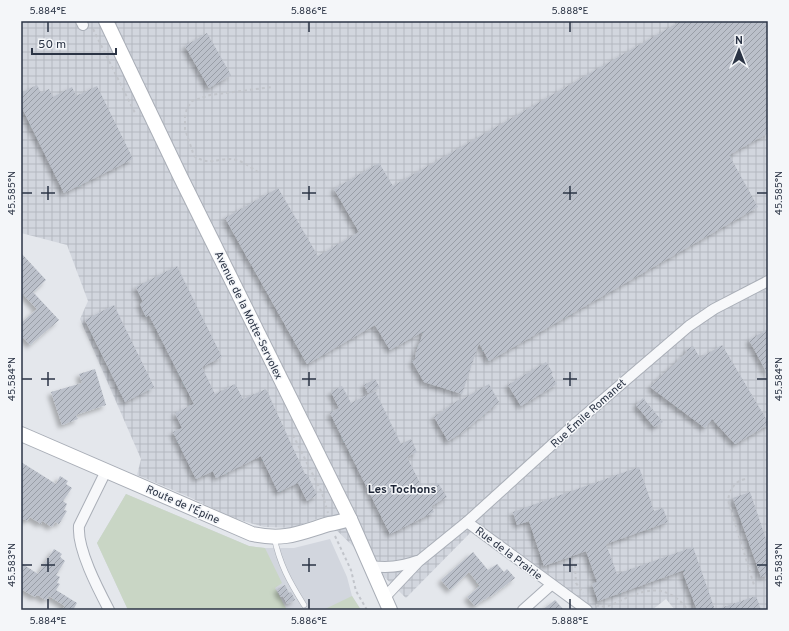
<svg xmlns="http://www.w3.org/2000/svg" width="789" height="631" viewBox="0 0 789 631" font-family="Overpass,sans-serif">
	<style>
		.built { fill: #d2d6de }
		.industrial { fill: url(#industrial-grid) }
		.green { fill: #c9d6c5 }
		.building { fill: url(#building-hatch); filter: url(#shadow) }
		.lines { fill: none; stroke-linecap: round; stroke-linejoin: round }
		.lane-casing { stroke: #a9aeb7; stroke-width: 6 }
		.street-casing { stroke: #a9aeb7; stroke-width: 12 }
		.secondary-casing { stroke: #a9aeb7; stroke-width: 16 }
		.path { stroke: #c2c5cb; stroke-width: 2; stroke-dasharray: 3 3; stroke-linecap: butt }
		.lane { stroke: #f7f8fa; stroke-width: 5 }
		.street { stroke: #f7f8fa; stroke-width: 10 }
		.secondary { stroke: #fff; stroke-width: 14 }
		.ticks { fill: none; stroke: #2b3445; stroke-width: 1.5 }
		.labels { text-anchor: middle; stroke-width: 3; stroke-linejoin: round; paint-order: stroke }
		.street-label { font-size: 11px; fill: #2b3445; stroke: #f4f6f9 }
		.neighbourhood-label { font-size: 12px; font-weight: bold; fill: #1d2536; stroke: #f4f6f9 }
		.neatline { fill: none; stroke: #2b3445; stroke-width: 1.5 }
		.ticks-label { font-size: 10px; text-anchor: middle; fill: #2b3445 }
	</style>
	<defs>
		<pattern id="industrial-grid" width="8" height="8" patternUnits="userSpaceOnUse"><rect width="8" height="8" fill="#d2d6de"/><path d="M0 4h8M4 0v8" fill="none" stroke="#b4b8c0"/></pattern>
		<pattern id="building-hatch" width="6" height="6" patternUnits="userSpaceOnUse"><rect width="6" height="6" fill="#bbc0ca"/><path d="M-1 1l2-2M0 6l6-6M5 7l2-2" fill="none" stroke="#989da6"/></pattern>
		<filter id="shadow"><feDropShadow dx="-3.5" dy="3.5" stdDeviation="2" flood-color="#0004"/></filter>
	</defs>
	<rect width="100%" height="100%" fill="#e4e7ec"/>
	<path class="built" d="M126,494L249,546L265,548H294L330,539L347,577L352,596L361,610H128L97,543Z"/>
	<path class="industrial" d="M21,21H768V610H675L666,599L652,610H582L472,531L406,598L323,517L291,528L264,527L233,518L187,496L137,475L141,459L80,319L88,301L67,245L21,233Z"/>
	<g class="green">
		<path d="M126,494L249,546L265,548L282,583L275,588L287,610H128L97,543Z"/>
		<path d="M352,596L361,610H323Z"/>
	</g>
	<g class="building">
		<path d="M681,21H768V133L729,155L758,207L489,361L479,343L462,394L424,382L412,361L415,360L416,352L424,331L390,350L375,325L307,364L225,218L278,188L318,256L359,232L334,189L379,163L393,186Z"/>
		<path d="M207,33L231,75L209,88L185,46Z"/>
		<path d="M37,85L41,93L49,89L53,97L72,87L76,96L97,86L133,159L64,193L21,106V93Z"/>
		<path d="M21,253L46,280L33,292L59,320L30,345L21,335V323L37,309L21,292Z"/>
		<path d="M177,266L222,357L202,367L215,394L235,384L243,399L266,389L305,474H307L317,495L307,501L298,483L278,492L261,456L216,478L213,471L196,479L173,432L182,428L175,413L194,404L149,315L146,317L140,304L143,302L136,287Z"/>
		<path d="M114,305L154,387L125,402L85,320Z"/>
		<path d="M768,329V375L749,340Z"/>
		<path d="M722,345L768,422V425L735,444L712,419L705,428L650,387L687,352L686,350L693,346L700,358Z"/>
		<path d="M546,362L553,373L551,374L557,384L521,406L508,385Z"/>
		<path d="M95,369L106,405L76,415L78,419L62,425L51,392L82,383L79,374Z"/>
		<path d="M375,379L380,388L368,393L364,385Z"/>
		<path d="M489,384L499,402L460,434L448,441L434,417L460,399L459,401Z"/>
		<path d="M342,386L351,403L375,391L401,444L411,439L417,452L407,457L424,491L438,483L447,497L431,506L434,512L390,534L330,413L339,408L331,392Z"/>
		<path d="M643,398L663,422L654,427L636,405Z"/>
		<path d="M21,462L56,484L60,476L68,481L66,484L72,488L63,501L67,504L64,510L67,511L59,524L55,522L52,527L42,521L41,524L30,517L27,521L21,518Z"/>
		<path d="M639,467L654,511L663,508L668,522L606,544L617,574L693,547L715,610H697L683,573L687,569L598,601L592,584L597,582L586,551L544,566L529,521L517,525L513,512Z"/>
		<path d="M750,492L768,545V575L761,577L733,498Z"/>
		<path d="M54,549L62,554L60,557L65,561L56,575L60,577L57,583L60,584L56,590L77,603L73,610H62L65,606L49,596L46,600L37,595L35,597L21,589V563L38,574Z"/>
		<path d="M473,552L488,570L497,564L504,572L507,569L515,578L490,597L489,596L485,600L484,599L475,606L467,597L480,586L469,572L450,590L441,580Z"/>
		<path d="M285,585L289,593L291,592L295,600L287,604L283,596L285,595L281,597L277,589Z"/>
		<path d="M756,596L761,610H719L718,609Z"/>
		<path d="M555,600L564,610H542Z"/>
	</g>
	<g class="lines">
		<g class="lane-casing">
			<path id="lane" d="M274,537C280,565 289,581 304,605"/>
		</g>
		<g class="street-casing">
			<g id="street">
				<path d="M81,21L83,25"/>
				<path d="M106,471L79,526C77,549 98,589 109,610"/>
				<path d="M467,522L587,610"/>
				<path d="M370,566C388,568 399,567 417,561"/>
				<path d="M384,598L419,561L467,522L577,422L689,326L714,309L768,281"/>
				<path d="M523,610L551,585"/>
			</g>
		</g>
		<g class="secondary-casing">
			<g id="secondary">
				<path d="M106,21L180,176L350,519L390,610"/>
				<path d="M21,434L252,534C285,541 299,533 329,524C336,523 343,521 350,519"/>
			</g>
		</g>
		<g class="path">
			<path d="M93,29L136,115"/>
			<path d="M258,172C250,167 240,159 230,159C213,159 211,166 194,156L185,129V117L187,108L192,101L210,95L272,87"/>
			<path d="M293,435L322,493L328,513"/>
			<path d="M745,479C734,482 730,489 728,500L754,585"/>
			<path d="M335,536L351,570L356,591L367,610"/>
			<path d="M575,565L576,583L583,593"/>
			<path d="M596,605C606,609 613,604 622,600C649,587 669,585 688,610"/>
		</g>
		<use href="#lane" class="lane"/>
		<use href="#street" class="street"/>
		<use href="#secondary" class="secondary"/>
	</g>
	<path class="ticks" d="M48,22V32M309,22V32M570,22V32M48,186V200M309,186V200M570,186V200M22,193H32M41,193H55M302,193H316M563,193H577M757,193H767M48,372V386M309,372V386M570,372V386M22,379H32M41,379H55M302,379H316M563,379H577M757,379H767M48,558V572M309,558V572M570,558V572M22,565H32M41,565H55M302,565H316M563,565H577M757,565H767M48,599V609M309,599V609M570,599V609"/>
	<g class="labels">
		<g class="street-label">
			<text transform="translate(249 315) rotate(64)" y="4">Avenue de la Motte-Servolex</text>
			<text transform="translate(588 413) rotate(-42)" y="4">Rue Émile Romanet</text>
			<text transform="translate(183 504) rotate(24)" y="4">Route de l'Épine</text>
			<text transform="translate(509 553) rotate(37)" y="4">Rue de la Prairie</text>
		</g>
		<g class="neighbourhood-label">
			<text x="402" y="493">Les Tochons</text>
		</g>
	</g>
	<rect width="789" height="631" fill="none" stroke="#f4f6f9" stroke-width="44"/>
	<g transform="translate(739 50)" stroke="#f4f6f9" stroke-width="3" paint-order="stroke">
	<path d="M0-3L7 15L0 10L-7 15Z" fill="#2b3445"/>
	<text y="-6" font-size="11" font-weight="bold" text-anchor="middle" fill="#2b3445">N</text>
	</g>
	<path d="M32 48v6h84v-6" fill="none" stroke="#2b3445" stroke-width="2"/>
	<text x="38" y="48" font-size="12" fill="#2b3445" stroke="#f4f6f9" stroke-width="3" paint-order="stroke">50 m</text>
	<rect x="22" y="22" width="745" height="587" class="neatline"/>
	<g class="ticks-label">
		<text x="48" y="14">5.884°E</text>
		<text x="309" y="14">5.886°E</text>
		<text x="570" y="14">5.888°E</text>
		<text transform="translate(11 193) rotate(-90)" y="4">45.585°N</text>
		<text transform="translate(778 193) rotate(-90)" y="4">45.585°N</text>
		<text transform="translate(11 379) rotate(-90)" y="4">45.584°N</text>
		<text transform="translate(778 379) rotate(-90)" y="4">45.584°N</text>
		<text transform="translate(11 565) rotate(-90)" y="4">45.583°N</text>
		<text transform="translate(778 565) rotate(-90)" y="4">45.583°N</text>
		<text x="48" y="624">5.884°E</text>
		<text x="309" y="624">5.886°E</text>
		<text x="570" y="624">5.888°E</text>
	</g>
</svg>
